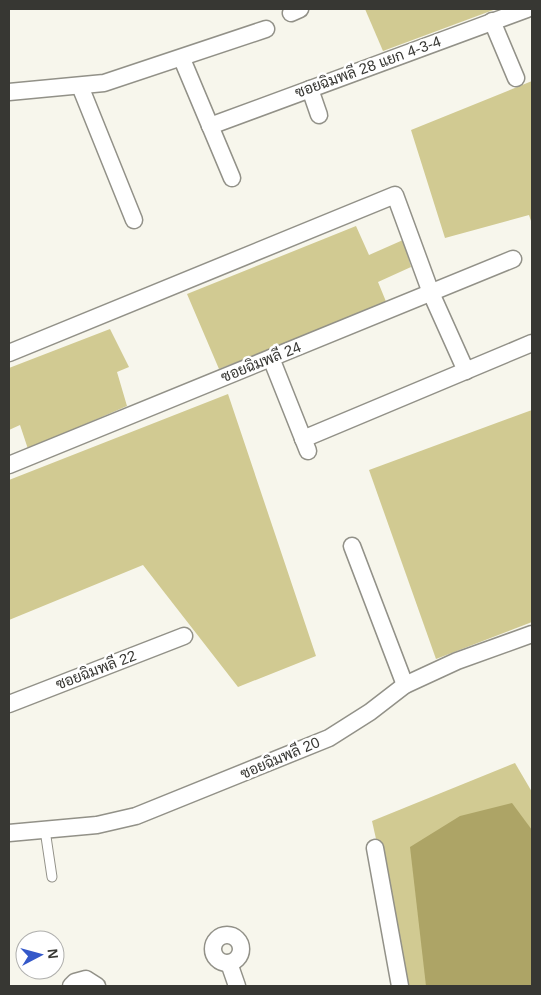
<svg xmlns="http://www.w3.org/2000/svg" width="541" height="995" viewBox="0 0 541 995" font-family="Helvetica,Sarabun,sans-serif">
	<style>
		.green { fill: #d1ca92 }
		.water { fill: #ada466 }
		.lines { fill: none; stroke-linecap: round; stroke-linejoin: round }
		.service-casing { stroke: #929188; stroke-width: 11 }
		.minor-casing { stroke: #929188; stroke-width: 19 }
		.service { stroke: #fff; stroke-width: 9 }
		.minor { stroke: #fff; stroke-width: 16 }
		.labels { text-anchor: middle; stroke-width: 5; stroke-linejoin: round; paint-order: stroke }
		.street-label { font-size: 15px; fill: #373733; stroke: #fff }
	</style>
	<rect width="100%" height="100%" fill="#f7f6ec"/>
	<g class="green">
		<path d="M365,9H496L383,51Z"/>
		<path d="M532,81V224L529,215L445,238L411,130Z"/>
		<path d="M356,226L369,255L403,240L411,267L378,282L387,304L219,369L187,294Z"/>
		<path d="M110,329L129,367L117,372L127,406L28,449L20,425L9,430V368Z"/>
		<path d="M228,394L316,656L238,687L143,565L9,620V480Z"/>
		<path d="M532,410V622L436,659L369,470Z"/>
		<path d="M515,763L532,792V986H409L372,821Z"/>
	</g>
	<path class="water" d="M512,803L532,830V986H426L410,847L460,816Z"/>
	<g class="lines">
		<g class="service-casing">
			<path id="service" d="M45,830L52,877"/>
		</g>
		<g class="minor-casing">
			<g id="minor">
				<path d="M291,13L300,9"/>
				<path d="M492,21L516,78"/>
				<path d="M182,59L232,178"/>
				<path d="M80,86L134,220"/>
				<path d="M310,89L319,115"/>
				<path d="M9,92L104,83L266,29"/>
				<path d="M210,126L527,9"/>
				<path d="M9,353L395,195L431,293L466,371"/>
				<path d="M271,358L308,451"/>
				<path d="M303,439L532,343"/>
				<path d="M9,465L513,259"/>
				<path d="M352,546L405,685"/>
				<path d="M9,704L184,636"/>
				<path d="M9,833L97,825L136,816L329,738L370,712L405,685L457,661L532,634"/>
				<path d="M375,848L400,986"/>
				<circle cx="227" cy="949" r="14"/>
				<path d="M229,963L237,986"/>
				<path d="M71,986L75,982L86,979L97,986"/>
			</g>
		</g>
		<use href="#service" class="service"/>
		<use href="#minor" class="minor"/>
	</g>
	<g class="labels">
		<g class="street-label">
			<text transform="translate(368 67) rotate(-20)" y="5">ซอยฉิมพลี 28 แยก 4-3-4</text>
			<text transform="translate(261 362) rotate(-22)" y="5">ซอยฉิมพลี 24</text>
			<text transform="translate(96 670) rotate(-21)" y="5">ซอยฉิมพลี 22</text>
			<text transform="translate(280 758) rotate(-23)" y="5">ซอยฉิมพลี 20</text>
		</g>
	</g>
	<rect width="541" height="995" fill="none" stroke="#373733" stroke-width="20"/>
	<g transform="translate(40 955) rotate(84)"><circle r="24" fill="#ffffff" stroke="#afafad"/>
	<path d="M0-4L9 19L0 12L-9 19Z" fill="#3458c9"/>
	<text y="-8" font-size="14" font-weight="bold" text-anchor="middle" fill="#373733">N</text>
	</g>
</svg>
